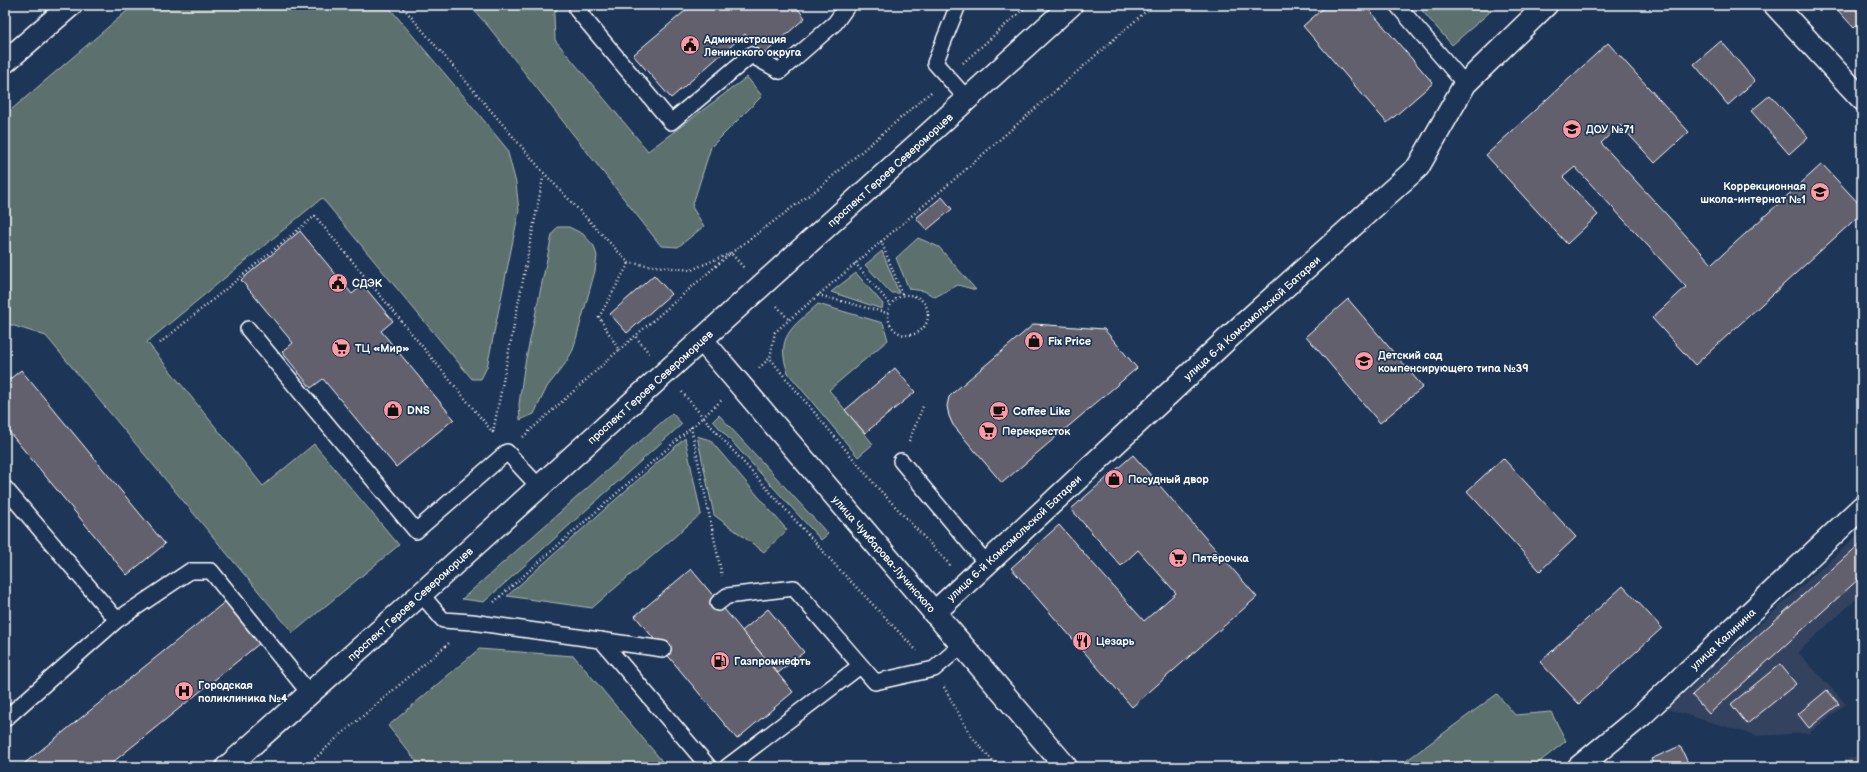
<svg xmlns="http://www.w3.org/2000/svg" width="1867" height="772" viewBox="0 0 1867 772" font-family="'Balsamiq Sans',sans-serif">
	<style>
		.built { fill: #32425e }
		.green { fill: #5c716d; stroke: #aeb8b6 }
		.building { fill: #63606e; stroke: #fff }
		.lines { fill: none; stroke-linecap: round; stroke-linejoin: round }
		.lane-casing { stroke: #fff; stroke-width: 18 }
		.street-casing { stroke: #fff; stroke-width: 25 }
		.secondary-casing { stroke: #fff; stroke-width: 25 }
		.primary-casing { stroke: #fff; stroke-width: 25 }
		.path { stroke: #fff; stroke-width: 2.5; stroke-dasharray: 1 3; stroke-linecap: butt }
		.lane { stroke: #1d3557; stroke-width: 15 }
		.street { stroke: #1d3557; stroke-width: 22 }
		.secondary { stroke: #1d3557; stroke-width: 22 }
		.primary { stroke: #1d3557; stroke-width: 22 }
		.labels { text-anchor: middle; stroke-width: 3.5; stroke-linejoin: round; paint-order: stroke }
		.poi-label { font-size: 11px; font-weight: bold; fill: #fff; stroke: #1d3557; text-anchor: start }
		.street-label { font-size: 11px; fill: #fff; stroke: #1d3557 }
	</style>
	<rect width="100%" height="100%" fill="#1d3557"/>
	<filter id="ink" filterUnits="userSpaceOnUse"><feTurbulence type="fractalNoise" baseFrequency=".025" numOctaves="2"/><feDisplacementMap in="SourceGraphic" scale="8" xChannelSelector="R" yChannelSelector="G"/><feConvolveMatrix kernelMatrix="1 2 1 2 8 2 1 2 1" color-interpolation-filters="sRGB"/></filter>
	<g filter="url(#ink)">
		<g class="built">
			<path d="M1862,531V594L1798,652L1846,704L1809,733L1757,736L1667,709Z"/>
			<path d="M1862,754V767H1824Z"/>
		</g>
		<g class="green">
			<path d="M134,5H387L477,112L507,149L516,183L519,211L487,367L481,379H472L322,198L147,342L263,486L314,444L399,545L293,633L46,336L5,323V115Z"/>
			<path d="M469,5H560L554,14L555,40L648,151L747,77L762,96L711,147L692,207L704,226L678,247L661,246L488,26Z"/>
			<path d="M1417,5H1498L1452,45Z"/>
			<path d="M557,227H569L583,234L594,246L597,256L595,271L573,350L565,364L547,387L534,414L520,420L519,404L524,368L552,235Z"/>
			<path d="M918,238L939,247L976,290L958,285L935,297L924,291L909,289L896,258Z"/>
			<path d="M882,251L899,293H891L865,265Z"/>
			<path d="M856,273L883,304L882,309L831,292Z"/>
			<path d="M818,304L883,323L888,340L829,390L873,444L858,457L788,373C775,336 792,328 818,304Z"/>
			<path d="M672,413L682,424L484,602L462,599Z"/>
			<path d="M719,415L828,534L821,540L713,421Z"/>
			<path d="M697,436L710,440L787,530L764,552L714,515Z"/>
			<path d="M685,438L701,514L592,608L507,596Z"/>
			<path d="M479,649L574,656L667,767H421L388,726Z"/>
			<path d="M1497,694L1515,715L1551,712L1566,741L1533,767H1369L1370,761L1399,766Z"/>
		</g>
		<g class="building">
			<path d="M692,5H795L805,18L763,55L745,34L671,98L633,55Z"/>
			<path d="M1327,5H1365L1433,83L1387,123L1303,26Z"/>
			<path d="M1833,5H1862V21L1854,28Z"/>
			<path d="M1721,41L1755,81L1728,105L1694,64Z"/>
			<path d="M1608,43L1689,132L1655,163L1620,125L1601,143L1712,264L1822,164L1862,207V213L1695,365L1652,318L1686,287L1575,167L1563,177L1598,215L1567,244L1486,155Z"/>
			<path d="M1770,95L1808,137L1789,154L1751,111Z"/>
			<path d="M942,197L952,209L927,230L916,218Z"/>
			<path d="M300,231L352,294L363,285L393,321L381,331L454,419L396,467L323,379L311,388L282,352L293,343L241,280Z"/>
			<path d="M654,275L671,294L627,333L610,314Z"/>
			<path d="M1348,299L1423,387L1380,423L1306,336Z"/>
			<path d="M1034,324L1104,329L1137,368L1002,483L953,425L949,416L947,406L949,397L955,391Z"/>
			<path d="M895,368L915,392L865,433L845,410Z"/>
			<path d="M21,370L165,544L127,575L5,427V383Z"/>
			<path d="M1133,455L1257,597L1132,707L1011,568L1059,525L1144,621L1176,593L1138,550L1121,566L1071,509Z"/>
			<path d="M1503,458L1576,537L1540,571L1467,491Z"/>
			<path d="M1862,542V576L1709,714L1692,695Z"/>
			<path d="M691,569L793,692L737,739L635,616Z"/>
			<path d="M1623,586L1662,628L1579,704L1540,662Z"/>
			<path d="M226,601L260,643L107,767H20Z"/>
			<path d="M768,609L804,652L778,673L742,631Z"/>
			<path d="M1780,664L1796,684L1747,724L1731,704Z"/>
			<path d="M1827,690L1839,704L1809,728L1798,714Z"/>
			<path d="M1680,746L1690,767H1655L1651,759Z"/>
		</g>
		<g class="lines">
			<g class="lane-casing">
				<g id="lane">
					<path d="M583,5L577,10L671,122L751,55L780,71L835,23L848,5"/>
					<path d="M958,5L935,63L968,100"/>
					<path d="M1397,5L1465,84"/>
					<path d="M248,329L416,531L507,452L539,487"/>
					<path d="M901,461L987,564"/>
					<path d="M5,488L117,620"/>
					<path d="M421,594L443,620L472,622L663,649"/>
					<path d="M718,603L727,596L794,588L875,682L934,669L962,645"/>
					<path d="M601,640L709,767"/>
					<path d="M5,719L117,620L190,571H211L310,694"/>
					<path d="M727,767L860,666"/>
				</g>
			</g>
			<g class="street-casing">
				<g id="street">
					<path d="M1775,5L1862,99"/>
					<path d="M934,613L1238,329L1418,167L1465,84L1546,5"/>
					<path d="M1579,767L1642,715L1862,507"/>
				</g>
			</g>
			<g class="secondary-casing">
				<g id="secondary">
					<path d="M5,62L71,5"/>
					<path d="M702,340L1066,767"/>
				</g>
			</g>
			<g class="primary-casing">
				<path id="primary" d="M227,767L421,594L1071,5"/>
			</g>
			<g class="path">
				<path d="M401,5L544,173L629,263L691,270L731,253L744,268"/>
				<path d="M963,63L1028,5"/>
				<path d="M881,241L903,296"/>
				<path d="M855,263L890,304"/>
				<circle cx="908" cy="315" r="20"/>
				<path d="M818,295L887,313"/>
				<path d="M777,306L789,320"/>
				<path d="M636,337L649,353"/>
				<path d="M160,343L315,216L495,435"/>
				<path d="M619,350L731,253L820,187L931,92"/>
				<path d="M759,368L770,358"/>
				<path d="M682,392L703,417L722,400"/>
				<path d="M691,427L722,576"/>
				<path d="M493,432L544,173"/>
				<path d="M523,437L619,350L599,317L629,263"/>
				<path d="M909,441L924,404"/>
				<path d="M950,565L877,487L783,375L770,358L775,332L956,178L1153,5"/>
				<path d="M494,602L703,417L837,567L917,651"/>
				<path d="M944,687L971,736L998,767"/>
				<path d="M306,767L338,737L449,643"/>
			</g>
			<use href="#lane" class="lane"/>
			<use href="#street" class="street"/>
			<use href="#secondary" class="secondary"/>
			<use href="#primary" class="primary"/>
		</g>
	</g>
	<defs>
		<g id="civic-disc" transform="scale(1)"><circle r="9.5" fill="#ff9aa2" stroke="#1d3557"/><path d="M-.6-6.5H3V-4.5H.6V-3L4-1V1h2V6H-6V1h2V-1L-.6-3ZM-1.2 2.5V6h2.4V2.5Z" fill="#111"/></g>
		<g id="school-disc" transform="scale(1)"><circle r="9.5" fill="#ff9aa2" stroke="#1d3557"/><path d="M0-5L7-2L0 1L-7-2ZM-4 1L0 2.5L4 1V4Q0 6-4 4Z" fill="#111"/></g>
		<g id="shop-disc" transform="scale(1)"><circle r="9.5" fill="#ff9aa2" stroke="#1d3557"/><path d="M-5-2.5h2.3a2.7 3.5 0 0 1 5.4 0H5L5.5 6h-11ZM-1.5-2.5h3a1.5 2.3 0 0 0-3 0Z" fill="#111"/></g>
		<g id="supermarket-disc" transform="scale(1)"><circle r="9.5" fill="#ff9aa2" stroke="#1d3557"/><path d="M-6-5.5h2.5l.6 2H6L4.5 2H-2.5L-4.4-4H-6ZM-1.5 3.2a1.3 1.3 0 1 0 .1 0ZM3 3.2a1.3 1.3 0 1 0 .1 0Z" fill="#111"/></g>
		<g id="cafe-disc" transform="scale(1)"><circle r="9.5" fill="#ff9aa2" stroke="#1d3557"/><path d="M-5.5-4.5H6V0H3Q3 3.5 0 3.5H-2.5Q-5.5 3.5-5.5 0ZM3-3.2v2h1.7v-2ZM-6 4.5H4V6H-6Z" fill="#111"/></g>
		<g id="restaurant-disc" transform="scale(1)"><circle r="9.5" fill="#ff9aa2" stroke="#1d3557"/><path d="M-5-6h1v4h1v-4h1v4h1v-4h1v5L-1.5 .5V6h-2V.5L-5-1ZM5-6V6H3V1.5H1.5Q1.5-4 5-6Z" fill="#111"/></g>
		<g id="fuel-disc" transform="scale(1)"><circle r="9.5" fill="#ff9aa2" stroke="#1d3557"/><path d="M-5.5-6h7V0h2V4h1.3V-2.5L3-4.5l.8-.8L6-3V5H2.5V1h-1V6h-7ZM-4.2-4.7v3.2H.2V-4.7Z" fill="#111"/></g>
		<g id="hospital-disc" transform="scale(1)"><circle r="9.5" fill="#ff9aa2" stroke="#1d3557"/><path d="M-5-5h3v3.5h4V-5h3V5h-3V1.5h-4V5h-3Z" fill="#111"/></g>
	</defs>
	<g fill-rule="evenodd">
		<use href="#civic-disc" x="690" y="45"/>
		<use href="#school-disc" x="1572" y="129"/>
		<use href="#school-disc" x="1820" y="192"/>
		<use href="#civic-disc" x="338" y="283"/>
		<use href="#shop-disc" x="1034" y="341"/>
		<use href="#supermarket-disc" x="341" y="348"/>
		<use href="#school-disc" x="1364" y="361"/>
		<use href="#shop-disc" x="393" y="410"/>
		<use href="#cafe-disc" x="999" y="411"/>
		<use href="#supermarket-disc" x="988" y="431"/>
		<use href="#shop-disc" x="1114" y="479"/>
		<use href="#supermarket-disc" x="1178" y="558"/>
		<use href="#restaurant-disc" x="1082" y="641"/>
		<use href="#fuel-disc" x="720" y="661"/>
		<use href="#hospital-disc" x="184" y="691"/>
	</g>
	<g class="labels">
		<g class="poi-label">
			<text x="704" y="43">Администрация<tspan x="704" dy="13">Ленинского округа</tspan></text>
			<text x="1586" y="133">ДОУ №71</text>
			<text x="1806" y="190" text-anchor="end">Коррекционная<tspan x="1806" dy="13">школа-интернат №1</tspan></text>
			<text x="352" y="287">СДЭК</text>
			<text x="1048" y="345">Fix Price</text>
			<text x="355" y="352">ТЦ «Мир»</text>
			<text x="1378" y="359">Детский сад<tspan x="1378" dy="13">компенсирующего типа №39</tspan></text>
			<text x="407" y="414">DNS</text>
			<text x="1013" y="415">Coffee Like</text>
			<text x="1002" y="435">Перекресток</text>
			<text x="1128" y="483">Посудный двор</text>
			<text x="1192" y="562">Пятёрочка</text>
			<text x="1096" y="645">Цезарь</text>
			<text x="734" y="665">Газпромнефть</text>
			<text x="198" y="689">Городская<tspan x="198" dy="13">поликлиника №4</tspan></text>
		</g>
		<g class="street-label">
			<text transform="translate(890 170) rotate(-42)" y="4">проспект Героев Североморцев</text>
			<text transform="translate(1252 318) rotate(-42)" y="4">улица 6-й Комсомольской Батареи</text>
			<text transform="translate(650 387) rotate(-42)" y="4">проспект Героев Североморцев</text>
			<text transform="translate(1014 538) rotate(-43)" y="4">улица 6-й Комсомольской Батареи</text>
			<text transform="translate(884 554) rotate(49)" y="4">улица Чумбарова-Лучинского</text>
			<text transform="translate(410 604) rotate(-42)" y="4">проспект Героев Североморцев</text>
			<text transform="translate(1723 639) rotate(-43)" y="4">улица Калинина</text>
		</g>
	</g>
	<rect width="1867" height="772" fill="none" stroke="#1d3557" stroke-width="20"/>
	<rect x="10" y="10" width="1847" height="752" fill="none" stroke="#fff" stroke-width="1.5" filter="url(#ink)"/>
</svg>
